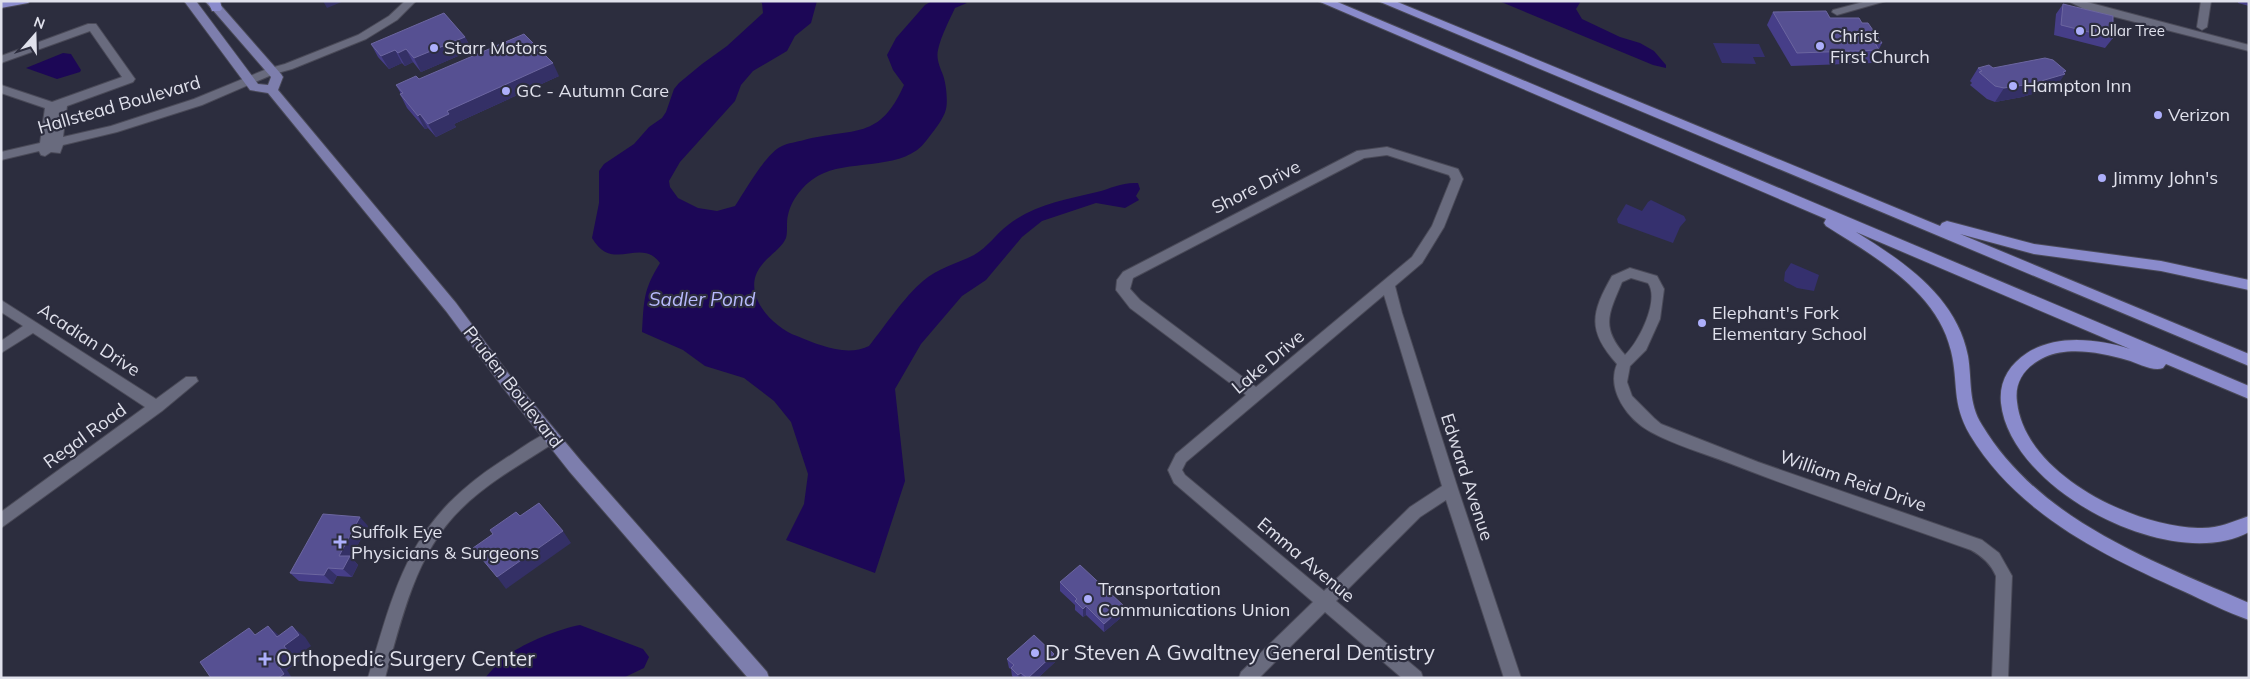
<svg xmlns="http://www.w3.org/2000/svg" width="2250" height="679" viewBox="0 0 2250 679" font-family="Mulish,sans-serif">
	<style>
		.green { fill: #35306e }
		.water { fill: #1c0756 }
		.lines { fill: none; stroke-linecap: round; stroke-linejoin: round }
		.minor-casing { stroke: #4a4a58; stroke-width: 2 }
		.primary-casing { stroke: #4a4a58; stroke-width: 2 }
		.motorway-casing { stroke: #4a4a58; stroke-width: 2 }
		.minor { fill: #696b7e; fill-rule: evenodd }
		.primary { fill: #7d7ead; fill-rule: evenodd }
		.motorway { fill: #8a8bcc; fill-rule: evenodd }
		.wall { fill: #463e88 }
		.shaded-wall { fill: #343066 }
		.building { fill: #565092; stroke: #6c66a0 }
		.poi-dot { fill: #adaffb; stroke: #2c2d3e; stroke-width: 2 }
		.labels { text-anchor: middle; stroke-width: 4.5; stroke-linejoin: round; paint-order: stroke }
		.far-poi-label { font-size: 15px; fill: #e0e1ec; stroke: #2c2d3e; text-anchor: start }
		.poi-label { font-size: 18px; fill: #e0e1ec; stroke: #2c2d3e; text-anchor: start }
		.street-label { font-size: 18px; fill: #e0e1ec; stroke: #2c2d3e }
		.water-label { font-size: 19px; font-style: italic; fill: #b8bafd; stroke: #2c2d3e }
		.near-poi-label { font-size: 21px; fill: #e0e1ec; stroke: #2c2d3e; text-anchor: start }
	</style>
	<rect width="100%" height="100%" fill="#2c2d3e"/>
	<g class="green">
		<path d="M1713,43L1759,44L1765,57H1753L1756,64L1722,63Z"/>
		<path d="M1651,200L1684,216L1686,220L1680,227L1673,243L1618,223L1617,219L1626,204L1642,211L1648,202Z"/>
		<path d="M1791,263L1819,275L1814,291L1797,288L1784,281L1785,272Z"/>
	</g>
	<g class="water">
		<path d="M758,1H817L811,23L795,36L787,51L753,71L741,85L735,101L680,162L669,181L670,187L678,198L698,208L717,211L735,206C745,191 766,153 782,146C788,143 797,142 804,140C855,127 879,141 904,85L893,70L887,55L896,38L925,5L932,1L967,3L955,8C949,21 941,36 938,50C936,59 940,67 943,75C946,83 948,101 946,109C944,119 932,133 926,141C905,170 854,160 824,173C807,180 792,197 788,215C786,222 788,231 786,238C782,248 767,257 761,266C740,293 772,327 797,336C819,345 846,357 869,346C885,326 904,297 923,281C938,268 956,264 974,255C988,247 996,234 1008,225C1035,204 1065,200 1097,192C1112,188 1122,182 1138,183L1140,189L1136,196L1139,200L1125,208L1096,203L1042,221L1022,237L986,280L962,296L921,344L895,389L905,481L875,573L786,540L804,504L808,474L791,422L774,401L744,378L705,366L683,350L642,332C644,301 643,290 660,263C640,236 613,274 592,238L599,203V171L604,164L634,144L649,127L662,118L666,112L674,89L679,83L702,64L727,46L763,13L762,3Z"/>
		<path d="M1499,1H1581L1576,9L1582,19L1620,37L1640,43L1654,51L1666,65V68L1653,65Z"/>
		<path d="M63,53L71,54L81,70L80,72L57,79L26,68Z"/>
		<path d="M580,625L643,649L649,657L644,668L623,678H485C491,671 497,664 504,658C521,644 558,629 580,625Z"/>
	</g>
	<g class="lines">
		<g class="minor-casing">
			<g id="minor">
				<path d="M405,1H416L397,20L366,39L292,69L274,74L202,105L117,132L63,145L60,153L51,152L45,156L41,155L39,151L1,160V152L40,143L45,108L1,93V85L52,102L122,77L90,31L1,63V56L88,24H96L135,79L133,82L67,106L63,137L111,126L194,99L267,69L285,64L358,35L389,16Z"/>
				<path d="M1867,1H1886L1837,15L1832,12L1833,10Z"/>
				<path d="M2068,1H2083L2249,45V51L2084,9Z"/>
				<path d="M2201,1H2211L2207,27L2202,30L2197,27Z"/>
				<path d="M1387,147L1458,169L1463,179L1444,227L1422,263L1395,286L1402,313L1458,489L1521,678H1504L1446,500L1420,517L1336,601L1421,672L1423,678H1402L1325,612L1259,678H1239L1241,672L1313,602L1174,483L1168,470L1176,454L1246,395L1130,308L1116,290L1117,280L1123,272L1357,151ZM1387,155L1449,175L1451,179L1432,226L1412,257L1256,387L1140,300L1130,289L1133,278L1364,158ZM1384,295L1442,486L1410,507L1324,591L1185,475L1182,470L1186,462Z"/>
				<path d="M1630,268L1657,276L1664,289L1660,319L1646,350L1630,366L1627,382L1632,396L1654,418L1661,424L1758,462L1982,540L1999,553L2012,576L2008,678H1992L1996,576C1991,564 1982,556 1971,550C1890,521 1808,494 1729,463C1703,453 1675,445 1651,432C1628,420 1606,390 1617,364C1587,331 1591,313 1612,276ZM1631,278L1648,283C1660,300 1639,342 1625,355C1600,327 1609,313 1622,282Z"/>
				<path d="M1,300L156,399L186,377H196L198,381L162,411L1,528V512L145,407L33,333L1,353V341L23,326L1,312Z"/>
				<path d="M552,431L557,433L559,437L557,441C525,462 491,480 463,507C416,551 402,618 385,678H368C397,579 411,519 503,460C518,451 535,437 552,431Z"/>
			</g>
		</g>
		<g class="primary-casing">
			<path id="primary" d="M184,1H196L258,84L268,85L271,77L205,1H217L281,74L283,77L278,90L456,303L511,377L581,461L767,672L769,678H748L569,471L501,385L446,311L268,93L250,90Z"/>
		</g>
		<g class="motorway-casing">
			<g id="motorway">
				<path d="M1,1H30L28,3L1,8Z"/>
				<path d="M208,1H220L222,9L220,11H212Z"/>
				<path d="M1318,1H1335L2249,386V399L2166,364L2163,368C2153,372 2138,363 2127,360C2102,353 2070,346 2045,357C2026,366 2014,381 2017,402C2025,474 2132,526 2198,528C2218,529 2231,522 2249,516V532C2172,574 2010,490 2001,403C1999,381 2009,365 2027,353C2057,334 2098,339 2130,349L1856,232C1903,261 1957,297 1968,356C1972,380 1968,403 1982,425C2040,521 2151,560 2249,603V620C2226,612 2205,601 2183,591C2102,555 2018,514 1970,435C1951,402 1959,384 1951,351C1937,291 1875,257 1826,226L1824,223L1826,219Z"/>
				<path d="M1378,1H1395L1940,226L1942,223L1947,221L2034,244L2161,261L2249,280V290L2161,271L2034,254L1960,234L2249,354V366Z"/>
			</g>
		</g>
		<use href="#minor" class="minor"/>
		<use href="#primary" class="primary"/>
		<use href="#motorway" class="motorway"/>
	</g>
	<g class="wall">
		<path d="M2238,1H2249V6L2238,3Z"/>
		<path d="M2063,4L2113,38L2105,48L2054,35L2056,14Z"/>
		<path d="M1773,12L1862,23L1882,43L1872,63L1791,66L1767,25Z"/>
		<path d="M465,37L472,50L421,72L413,62L405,66L402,63L389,69L378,57L371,44Z"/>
		<path d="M1978,68H1993L2066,71L2056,87L2022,97L1995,102L1987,99L1970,85L1972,83L1970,81Z"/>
		<path d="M559,76L454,124L456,127L436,137L428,128L425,129L407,108L400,94H401L396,85L419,79Z"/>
		<path d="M368,526L351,557L358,565L352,577L337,576L333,584L299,581L290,573Z"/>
		<path d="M1060,582L1124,606V615L1104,632L1086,615L1083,617L1075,610V605L1060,591Z"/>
		<path d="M1007,659L1055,662L1038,678H1014L1012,676L1011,669L1009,668Z"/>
	</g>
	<g class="shaded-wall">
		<path d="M323,1H344L327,8Z"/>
		<path d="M465,37L472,50L421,72L414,58Z"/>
		<path d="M406,49L413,62L405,66L398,53Z"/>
		<path d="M395,50L402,63L389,69L381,56Z"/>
		<path d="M553,63L559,76L454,124L456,127L436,137L428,124L447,111Z"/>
		<path d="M2066,71L2064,74H2065L2056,87L2022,97L1995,102L2004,88Z"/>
		<path d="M420,114L428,128L425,129L418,116Z"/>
		<path d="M360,517L368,526L351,557L358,565L352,577L343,569L339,556Z"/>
		<path d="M563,531L571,543L506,589L497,577Z"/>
		<path d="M328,568L337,576L333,584L324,575Z"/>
		<path d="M1086,606V615L1083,617V609Z"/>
		<path d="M1124,606V615L1104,632V624Z"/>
		<path d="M268,626L281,637L292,626L305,637L311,646L296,657L299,661L287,670L292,678H278L274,659L277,637Z"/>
		<path d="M1054,654L1055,662L1038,678H1028Z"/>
		<path d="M1021,673L1022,678H1019L1018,675Z"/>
	</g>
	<g class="building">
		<path d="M2063,4L2113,16V38L2061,25Z"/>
		<path d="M1826,11L1830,18H1859L1862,23H1868L1882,43H1875L1879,50L1797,53L1773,12Z"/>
		<path d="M444,13L465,37L414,58L406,49L398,53L395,50L381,56L371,44Z"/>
		<path d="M524,34L553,63L447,111L449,114L428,124L420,114L418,116L400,94L403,93L396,85L416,76L419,79Z"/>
		<path d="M2045,58L2053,60L2066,71L2063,72L2065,74L2031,84L2004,88L1995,86L1979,72L1982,71L1978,68L1989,65L1993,68Z"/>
		<path d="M539,503L563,531L497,577L473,548L493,534L490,530L516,512L520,516Z"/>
		<path d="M323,514L360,517L339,556H350L343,569L328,568L324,575L290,573Z"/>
		<path d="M1080,565L1124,606L1104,624L1086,606L1083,609L1075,601L1077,599L1060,582Z"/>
		<path d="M268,626L277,637L292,626L299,635L284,646L287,650L274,659L284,674L278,678H211L200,662L249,628L255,635Z"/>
		<path d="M1034,635L1054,654L1028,678H1027L1021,673L1018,675L1011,668L1014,665L1007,659Z"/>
	</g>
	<g class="poi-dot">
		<circle cx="2080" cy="31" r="5"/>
		<circle cx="1820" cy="46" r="5"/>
		<circle cx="434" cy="48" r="5"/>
		<circle cx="2013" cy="86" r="5"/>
		<circle cx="506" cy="91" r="5"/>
		<circle cx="2158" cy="115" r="5"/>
		<circle cx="2102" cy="178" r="5"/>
		<circle cx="1702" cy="323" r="5"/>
		<path d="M337.5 534.5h5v5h5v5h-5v5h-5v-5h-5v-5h5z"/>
		<circle cx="1088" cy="599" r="5"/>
		<circle cx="1035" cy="653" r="5"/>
		<path d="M262.5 651.5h5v5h5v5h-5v5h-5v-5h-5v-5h5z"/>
	</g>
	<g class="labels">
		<g class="far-poi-label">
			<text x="2090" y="36">Dollar Tree</text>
		</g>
		<g class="poi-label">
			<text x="1830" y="42">Christ<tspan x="1830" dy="21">First Church</tspan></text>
			<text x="444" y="54">Starr Motors</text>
			<text x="2023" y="92">Hampton Inn</text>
			<text x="516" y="97">GC - Autumn Care</text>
			<text x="2168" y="121">Verizon</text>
			<text x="2112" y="184">Jimmy John's</text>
			<text x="1712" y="319">Elephant's Fork<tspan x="1712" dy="21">Elementary School</tspan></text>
			<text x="351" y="538">Suffolk Eye<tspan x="351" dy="21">Physicians &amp; Surgeons</tspan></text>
			<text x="1098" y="595">Transportation<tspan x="1098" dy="21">Communications Union</tspan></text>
		</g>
		<g class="street-label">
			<text transform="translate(119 105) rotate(-16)" y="6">Hallstead Boulevard</text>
			<text transform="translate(1256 187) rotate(-27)" y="6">Shore Drive</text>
			<text transform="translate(89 340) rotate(33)" y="6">Acadian Drive</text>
			<text transform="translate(1268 362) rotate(-40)" y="6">Lake Drive</text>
			<text transform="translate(513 387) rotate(52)" y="6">Pruden Boulevard</text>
			<text transform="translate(85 436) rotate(-36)" y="6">Regal Road</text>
			<text transform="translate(1467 477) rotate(72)" y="6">Edward Avenue</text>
			<text transform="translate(1853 481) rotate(19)" y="6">William Reid Drive</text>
			<text transform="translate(1306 560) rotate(40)" y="6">Emma Avenue</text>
		</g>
		<g class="water-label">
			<text x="702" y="306">Sadler Pond</text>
		</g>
		<g class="near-poi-label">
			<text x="1045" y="660">Dr Steven A Gwaltney General Dentistry</text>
			<text x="276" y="666">Orthopedic Surgery Center</text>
		</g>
	</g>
	<rect width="2250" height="679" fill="none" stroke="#e0e1ec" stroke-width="5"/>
	<g transform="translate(35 35) rotate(20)" stroke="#2c2d3e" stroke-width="4" paint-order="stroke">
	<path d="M0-4L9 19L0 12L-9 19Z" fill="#e0e1ec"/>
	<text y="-8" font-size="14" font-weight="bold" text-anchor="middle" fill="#e0e1ec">N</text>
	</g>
</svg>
